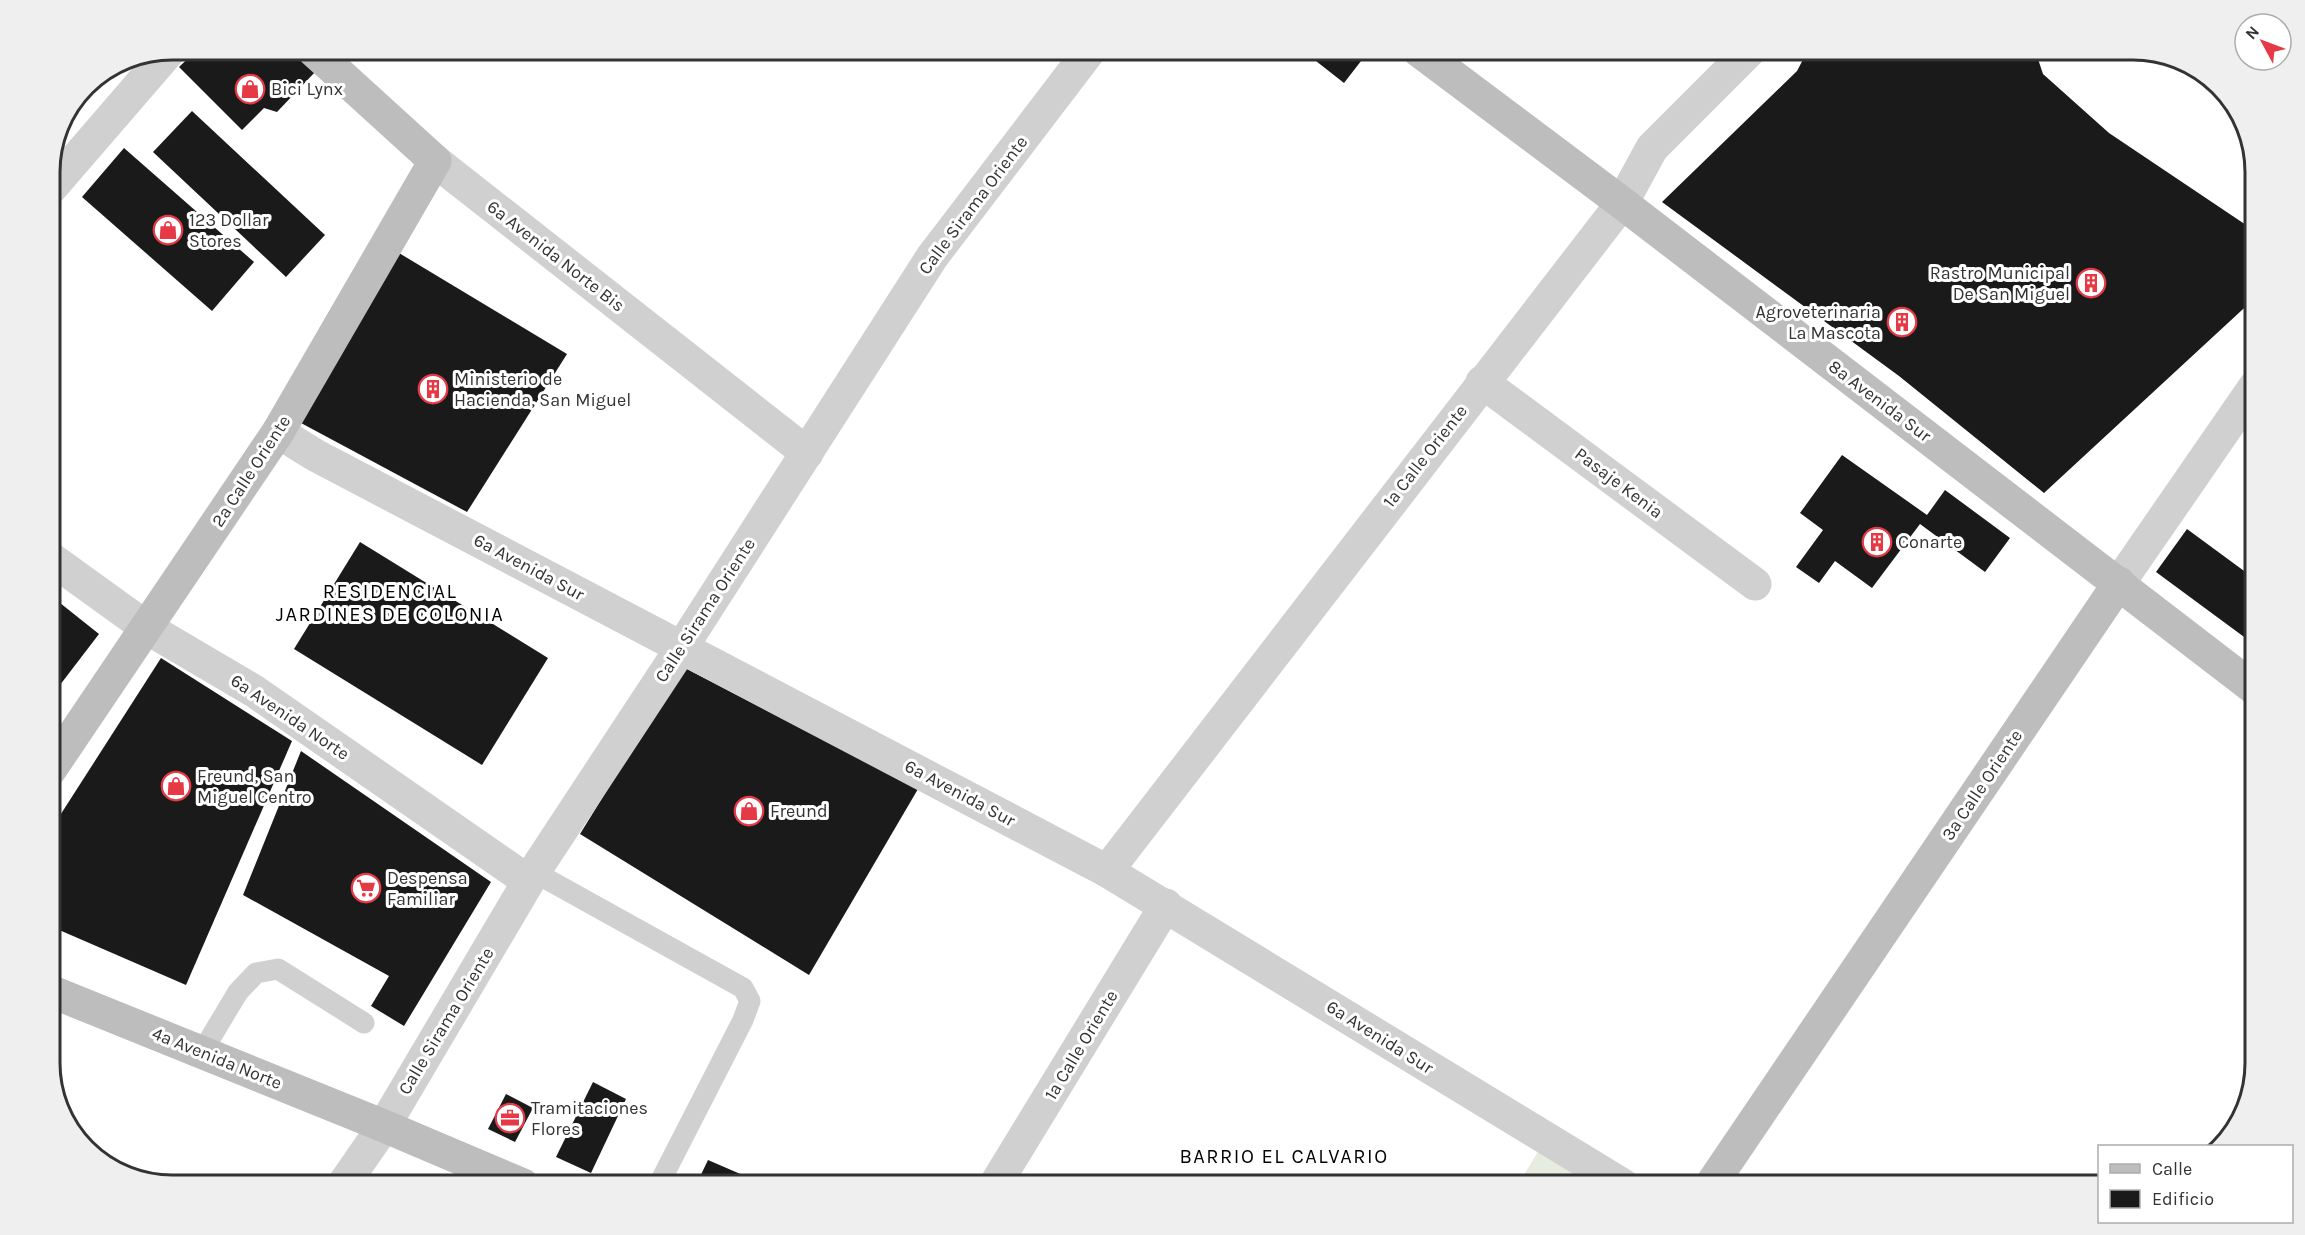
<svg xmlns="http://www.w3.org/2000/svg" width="2305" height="1235" viewBox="0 0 2305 1235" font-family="Karla,sans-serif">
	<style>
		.green { fill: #e6ecdf }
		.building { fill: #1a1a1a }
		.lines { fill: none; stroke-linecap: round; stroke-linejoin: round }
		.lane { stroke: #d0d0d0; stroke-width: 21 }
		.street { stroke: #d0d0d0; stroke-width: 33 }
		.secondary { stroke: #bdbdbd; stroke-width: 33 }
		.labels { text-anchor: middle; stroke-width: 6; stroke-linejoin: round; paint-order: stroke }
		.poi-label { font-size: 18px; fill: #333; stroke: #fff; text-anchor: start }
		.street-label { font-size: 18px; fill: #333; stroke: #fff }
		.neighbourhood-label { font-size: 20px; letter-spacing: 1.5px; fill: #000; stroke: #fff }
		.rim { fill: none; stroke: #333; stroke-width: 3 }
	</style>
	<rect width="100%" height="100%" fill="#fff"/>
	<path class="green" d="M1546,1138L1623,1185H1518Z"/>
	<g class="building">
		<path d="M197,50H293L316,71L277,112L264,108L242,130L179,67Z"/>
		<path d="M1302,50H1365L1368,52L1344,83Z"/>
		<path d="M1808,50H2035L2043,74L2109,133L2255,231V298L2044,493L1899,376L1662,202L1797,71Z"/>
		<path d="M192,111L325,235L286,277L153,152Z"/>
		<path d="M124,148L254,262L212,311L82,197Z"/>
		<path d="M399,253L567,354L467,512L301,423Z"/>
		<path d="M1842,455L1927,515L1945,490L2010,538L1985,572L1920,524L1872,588L1835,561L1819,583L1796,567L1823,530L1800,513Z"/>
		<path d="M2187,529L2255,579V645L2156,572Z"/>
		<path d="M360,542L548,658L482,765L294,649Z"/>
		<path d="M50,595L99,634L50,698Z"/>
		<path d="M161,658L292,741L186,985L50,926V831Z"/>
		<path d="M683,667L918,789L809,975L580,834Z"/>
		<path d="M301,751L491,882L404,1026L371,1006L389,976L243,895Z"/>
		<path d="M593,1082L626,1099L591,1173L556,1157Z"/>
		<path d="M506,1094L533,1108L515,1142L488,1129Z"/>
		<path d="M708,1160L745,1176L741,1185H696Z"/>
	</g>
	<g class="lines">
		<g class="lane">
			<path d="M534,872L743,988L750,1001L743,1020L660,1182"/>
			<path d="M202,1052L238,992L256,973L278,969L364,1023"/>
		</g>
		<g class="street">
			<path d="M435,161L807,453"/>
			<path d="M50,189L170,50"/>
			<path d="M1482,382L1755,584"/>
			<path d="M278,432L315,455L1107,871L1623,1185"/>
			<path d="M50,558L147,628L254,691L528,881"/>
			<path d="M2119,583L2255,386"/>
			<path d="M1107,871L1622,203L1652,148L1750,50"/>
			<path d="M343,1185L384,1126L534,872L682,647L932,257L1090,50"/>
			<path d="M995,1185L1166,905"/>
		</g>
		<g class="secondary">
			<path d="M1418,50L1622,203L2255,689"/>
			<path d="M50,770L278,432L435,161L313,50"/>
			<path d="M50,991L384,1126L523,1185"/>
			<path d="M1711,1185L2119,583"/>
		</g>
	</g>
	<defs>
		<g id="shop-ring" transform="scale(1.5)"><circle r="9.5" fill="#fff" stroke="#e63946" stroke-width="1.5"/><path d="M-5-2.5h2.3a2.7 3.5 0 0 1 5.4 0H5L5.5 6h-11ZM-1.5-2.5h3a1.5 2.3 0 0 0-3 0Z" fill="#e63946"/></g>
		<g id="building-ring" transform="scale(1.5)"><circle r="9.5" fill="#fff" stroke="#e63946" stroke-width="1.5"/><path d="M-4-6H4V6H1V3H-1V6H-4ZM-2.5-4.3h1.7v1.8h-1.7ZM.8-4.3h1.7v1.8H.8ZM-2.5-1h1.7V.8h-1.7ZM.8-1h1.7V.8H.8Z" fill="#e63946"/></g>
		<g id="supermarket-ring" transform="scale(1.5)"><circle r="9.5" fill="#fff" stroke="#e63946" stroke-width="1.5"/><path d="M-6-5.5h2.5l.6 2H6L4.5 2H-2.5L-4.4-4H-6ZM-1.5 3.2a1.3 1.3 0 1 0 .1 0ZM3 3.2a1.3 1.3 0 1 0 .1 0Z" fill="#e63946"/></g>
		<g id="office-ring" transform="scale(1.5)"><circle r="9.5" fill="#fff" stroke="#e63946" stroke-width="1.5"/><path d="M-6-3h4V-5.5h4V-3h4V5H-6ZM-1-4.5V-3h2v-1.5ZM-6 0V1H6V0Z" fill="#e63946"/></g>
	</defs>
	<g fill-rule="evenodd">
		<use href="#shop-ring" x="250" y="89"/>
		<use href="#shop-ring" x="168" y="230"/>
		<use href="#building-ring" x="2091" y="283"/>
		<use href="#building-ring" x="1902" y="322"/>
		<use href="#building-ring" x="433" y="389"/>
		<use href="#building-ring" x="1877" y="542"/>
		<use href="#shop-ring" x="176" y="786"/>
		<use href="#shop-ring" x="749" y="811"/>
		<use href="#supermarket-ring" x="366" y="888"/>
		<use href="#office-ring" x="510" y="1118"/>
	</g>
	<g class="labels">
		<g class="poi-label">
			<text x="271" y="95">Bici Lynx</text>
			<text x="189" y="226">123 Dollar<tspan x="189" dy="21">Stores</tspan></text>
			<text x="2070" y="279" text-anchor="end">Rastro Municipal<tspan x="2070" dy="21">De San Miguel</tspan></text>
			<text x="1881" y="318" text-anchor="end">Agroveterinaria<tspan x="1881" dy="21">La Mascota</tspan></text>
			<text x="454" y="385">Ministerio de<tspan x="454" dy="21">Hacienda, San Miguel</tspan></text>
			<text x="1898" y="548">Conarte</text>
			<text x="197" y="782">Freund, San<tspan x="197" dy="21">Miguel Centro</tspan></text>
			<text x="770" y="817">Freund</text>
			<text x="387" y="884">Despensa<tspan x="387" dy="21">Familiar</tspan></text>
			<text x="531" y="1114">Tramitaciones<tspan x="531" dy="21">Flores</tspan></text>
		</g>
		<g class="street-label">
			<text transform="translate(973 205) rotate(-53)" y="6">Calle Sirama Oriente</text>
			<text transform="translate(556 256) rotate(38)" y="6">6a Avenida Norte Bis</text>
			<text transform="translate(1880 401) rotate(37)" y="6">8a Avenida Sur</text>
			<text transform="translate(1425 456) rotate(-52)" y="6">1a Calle Oriente</text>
			<text transform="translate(251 471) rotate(-57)" y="6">2a Calle Oriente</text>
			<text transform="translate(1619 483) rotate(37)" y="6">Pasaje Kenia</text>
			<text transform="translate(529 567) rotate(28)" y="6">6a Avenida Sur</text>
			<text transform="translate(705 610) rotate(-57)" y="6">Calle Sirama Oriente</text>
			<text transform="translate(290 717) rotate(34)" y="6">6a Avenida Norte</text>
			<text transform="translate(1982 785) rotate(-56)" y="6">3a Calle Oriente</text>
			<text transform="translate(960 793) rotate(28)" y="6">6a Avenida Sur</text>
			<text transform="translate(446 1021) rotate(-59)" y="6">Calle Sirama Oriente</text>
			<text transform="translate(1380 1037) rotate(32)" y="6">6a Avenida Sur</text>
			<text transform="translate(1081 1045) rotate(-59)" y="6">1a Calle Oriente</text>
			<text transform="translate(217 1058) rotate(22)" y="6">4a Avenida Norte</text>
		</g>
		<g class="neighbourhood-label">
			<text x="390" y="598">RESIDENCIAL<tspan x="390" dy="23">JARDINES DE COLONIA</tspan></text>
			<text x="1284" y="1163">BARRIO EL CALVARIO</text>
		</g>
	</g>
	<path d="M0 0H2305V1235H0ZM172 60H2133A112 112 0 0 1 2245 172V1063A112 112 0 0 1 2133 1175H172A112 112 0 0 1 60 1063V172A112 112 0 0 1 172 60Z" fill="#efefef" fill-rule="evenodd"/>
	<path class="rim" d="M172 60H2133A112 112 0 0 1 2245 172V1063A112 112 0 0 1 2133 1175H172A112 112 0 0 1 60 1063V172A112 112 0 0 1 172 60Z"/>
	<rect x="2098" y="1145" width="195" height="78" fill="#ffffff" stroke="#adadad" stroke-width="1.5"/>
	<rect x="2110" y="1164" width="30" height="9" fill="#bdbdbd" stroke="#adadad" stroke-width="1.5"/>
	<text x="2152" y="1175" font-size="18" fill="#333333">Calle</text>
	<rect x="2110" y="1190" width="30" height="18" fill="#1a1a1a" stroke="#adadad" stroke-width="1.5"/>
	<text x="2152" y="1205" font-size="18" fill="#333333">Edificio</text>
	<g transform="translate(2263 42) rotate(311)"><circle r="28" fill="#ffffff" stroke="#adadad" stroke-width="1.5"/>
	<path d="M0-4.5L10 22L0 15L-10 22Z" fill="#e63946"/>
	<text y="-9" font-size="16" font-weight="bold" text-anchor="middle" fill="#333333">N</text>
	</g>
</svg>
